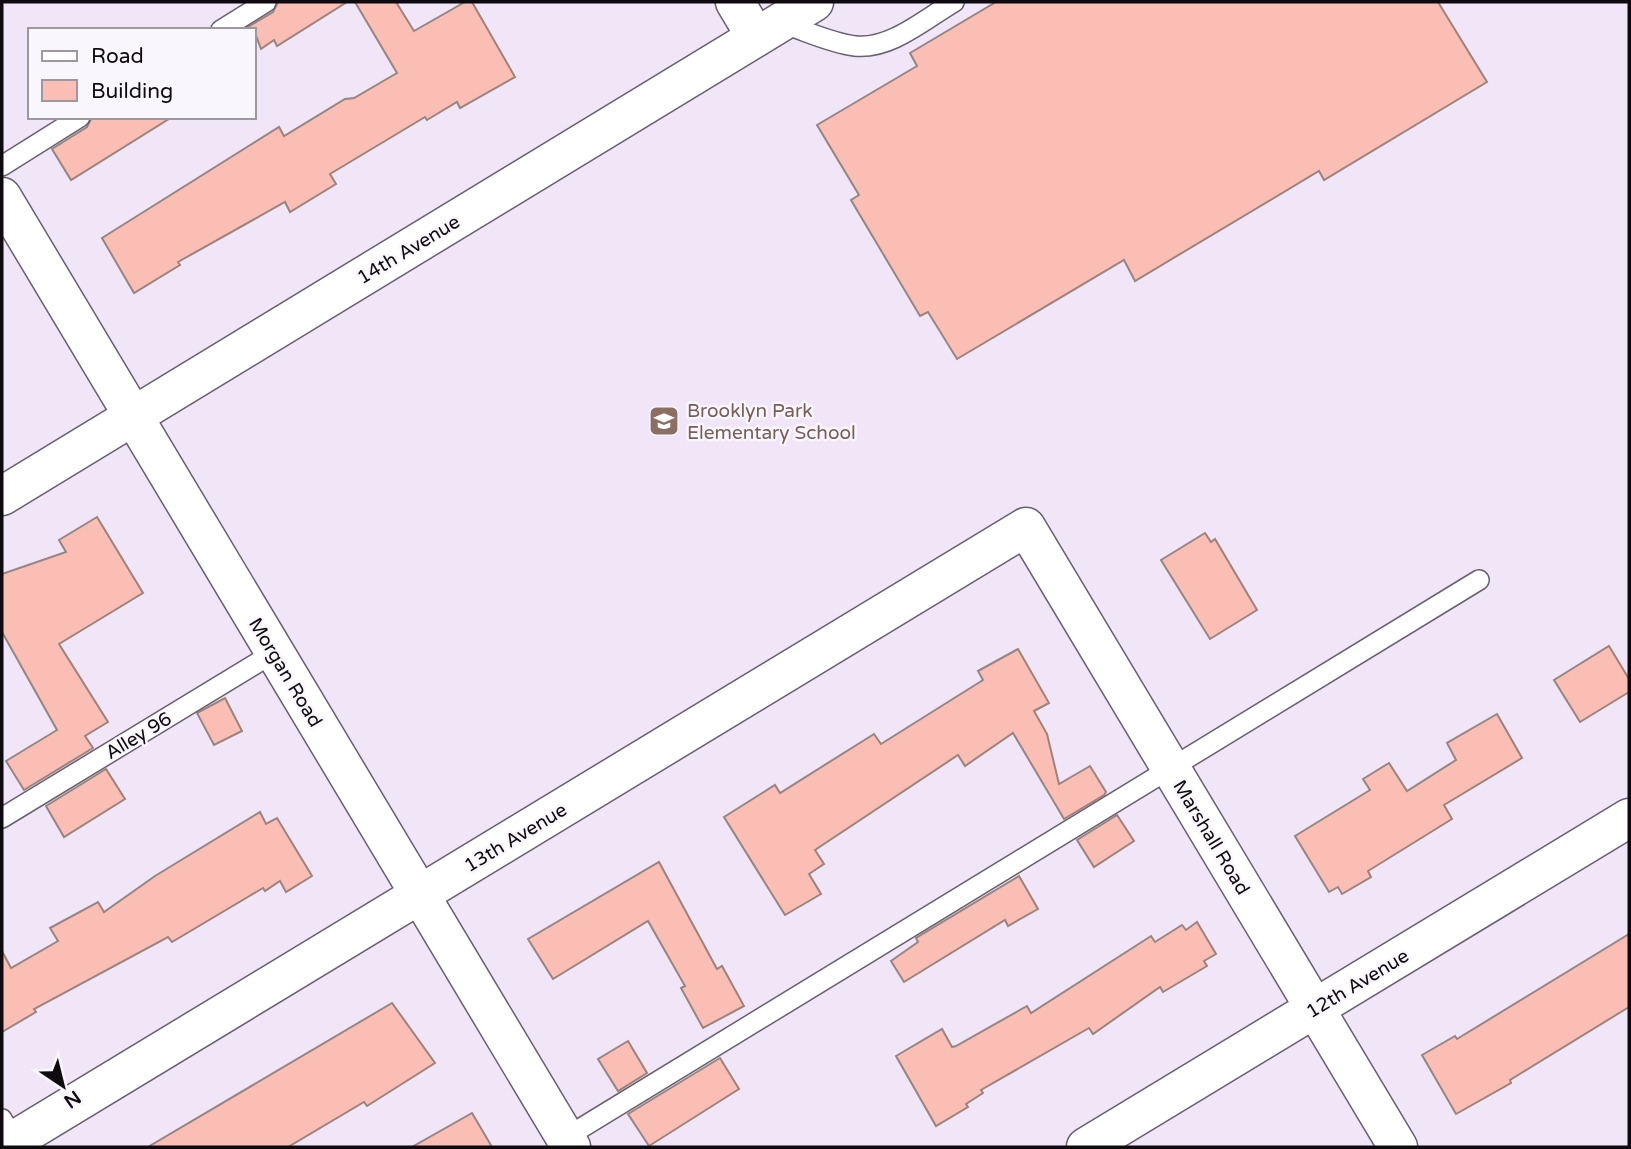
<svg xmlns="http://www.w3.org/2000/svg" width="1631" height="1149" viewBox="0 0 1631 1149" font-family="'Varela Round',sans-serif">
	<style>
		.building { fill: #fabeb4; stroke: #998480; stroke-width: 2 }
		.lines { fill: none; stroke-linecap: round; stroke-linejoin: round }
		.service-casing { stroke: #685f6e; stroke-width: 22 }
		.minor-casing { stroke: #685f6e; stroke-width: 41 }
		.tertiary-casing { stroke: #685f6e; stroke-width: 41 }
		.service { stroke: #fff; stroke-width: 19 }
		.minor { stroke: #fff; stroke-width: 38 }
		.tertiary { stroke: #fff; stroke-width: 38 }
		.labels { text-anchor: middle; stroke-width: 5; stroke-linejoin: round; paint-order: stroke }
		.street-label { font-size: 19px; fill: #0e0a10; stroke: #faf6fd }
		.education-label { font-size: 19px; fill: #785e54; stroke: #faf6fd; text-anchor: start }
	</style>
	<rect width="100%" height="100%" fill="#f0e6f8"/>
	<g class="building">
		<path d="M278,2H347L277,46L274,40L261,49L254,30L248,27L273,12Z"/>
		<path d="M355,2H396L414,31L465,2H472L515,77L460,108L457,102L427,120L425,117L330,174L336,184L290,212L285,202L178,262L180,265L134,293L102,238L279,127L284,136L345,99L354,98L397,73Z"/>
		<path d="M996,2H1438L1487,82L1324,180L1319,171L1135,281L1124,260L957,359L928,312L920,316L851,200L859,195L817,125L917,66L910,53Z"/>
		<path d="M92,117H172L71,180L52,149L87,127Z"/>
		<path d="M97,517L143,593L59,644L108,722L85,736L93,748L24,790L6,761L57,730L2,632V574L66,552L59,540Z"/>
		<path d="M1205,533L1211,542L1215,539L1257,610L1210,639L1161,560Z"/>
		<path d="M1609,646L1629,679V692L1580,722L1554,680Z"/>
		<path d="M1018,649L1049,703L1034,711L1047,734L1059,784L1090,766L1106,792L1104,795L1064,819L1013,733L965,766L958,755L815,850L824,864L809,874L821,894L785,915L724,817L775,785L780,793L874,734L881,744L983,680L978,671Z"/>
		<path d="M225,698L242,731L214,745L197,713Z"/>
		<path d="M1497,714L1522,758L1444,805L1452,819L1368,871L1371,877L1342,894L1338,887L1329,892L1295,836L1370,790L1363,779L1389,763L1407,791L1456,760L1447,743Z"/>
		<path d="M106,769L125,799L64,837L46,806Z"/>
		<path d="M260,812L266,824L277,818L312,876L286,892L280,881L265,891L263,888L172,942L168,937L34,1009L36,1012L2,1032V951L11,968L58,941L50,928L98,902L104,912L155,876Z"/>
		<path d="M1117,815L1134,841L1094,867L1077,840Z"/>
		<path d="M659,862L717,969L722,966L744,1006L703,1028L681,988L685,986L648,921L553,979L528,939Z"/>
		<path d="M1019,876L1038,909L1008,926L1005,920L904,982L891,961L918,942L916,938Z"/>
		<path d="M1197,922L1216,954L1204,961L1207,966L1163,992L1160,987L1093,1034L1089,1028L981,1090L983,1093L966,1104L968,1107L936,1126L896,1056L942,1029L952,1047L956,1046L1027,1006L1031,1013L1151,936L1155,942L1182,925L1186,930Z"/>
		<path d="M1629,934V1007L1510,1080L1511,1083L1456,1114L1422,1055L1455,1036L1457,1039Z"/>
		<path d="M392,1003L435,1063L367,1106L364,1102L288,1147H148Z"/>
		<path d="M628,1041L647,1073L618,1091L598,1059Z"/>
		<path d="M720,1058L739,1089L649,1146L628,1114Z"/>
		<path d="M472,1113L492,1147H412Z"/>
	</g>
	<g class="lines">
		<g class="service-casing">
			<g id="service">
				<path d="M781,23C804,30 830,43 855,46C890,50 925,19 954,2"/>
				<path d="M221,30L266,2"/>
				<path d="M2,166L80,117"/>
				<path d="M2,818L275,652"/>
				<path d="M2,1119L18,1146"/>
				<path d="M560,1141L1479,580"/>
			</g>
		</g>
		<g class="minor-casing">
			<g id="minor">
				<path d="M735,2L756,37"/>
				<path d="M2,496L814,2"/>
				<path d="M3,1147L1026,527L1398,1147"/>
				<path d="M1086,1147L1629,818"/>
			</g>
		</g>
		<g class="tertiary-casing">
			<path id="tertiary" d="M2,197L571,1147"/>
		</g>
		<use href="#service" class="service"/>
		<use href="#minor" class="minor"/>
		<use href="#tertiary" class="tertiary"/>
	</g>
	<defs>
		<g id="school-square" transform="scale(1.575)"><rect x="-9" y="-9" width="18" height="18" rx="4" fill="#8d6e63" stroke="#faf6fd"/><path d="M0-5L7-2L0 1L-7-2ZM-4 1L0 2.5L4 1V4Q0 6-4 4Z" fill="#fff"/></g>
	</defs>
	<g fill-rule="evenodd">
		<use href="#school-square" x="664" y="421"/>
	</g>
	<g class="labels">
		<g class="street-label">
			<text transform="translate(408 249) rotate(-31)" y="7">14th Avenue</text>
			<text transform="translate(286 672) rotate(59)" y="7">Morgan Road</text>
			<text transform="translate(138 735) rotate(-31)" y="7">Alley 96</text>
			<text transform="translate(515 837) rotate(-31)" y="7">13th Avenue</text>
			<text transform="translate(1212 837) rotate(59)" y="7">Marshall Road</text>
			<text transform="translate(1357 983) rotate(-31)" y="7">12th Avenue</text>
		</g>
		<g class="education-label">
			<text x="687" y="417">Brooklyn Park<tspan x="687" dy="22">Elementary School</tspan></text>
		</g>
	</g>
	<rect width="1631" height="1149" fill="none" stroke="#0e0a10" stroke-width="7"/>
	<rect x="28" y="28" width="228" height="91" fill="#faf6fd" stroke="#9c989e" stroke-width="2"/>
	<rect x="42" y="51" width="35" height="10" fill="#ffffff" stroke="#9c989e" stroke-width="2"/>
	<text x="91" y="63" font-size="21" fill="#0e0a10">Road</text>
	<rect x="42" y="80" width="35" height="21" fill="#fabeb4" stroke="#9c989e" stroke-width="2"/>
	<text x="91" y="98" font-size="21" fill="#0e0a10">Building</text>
	<g transform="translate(63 1086) rotate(145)" stroke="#faf6fd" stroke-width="5" paint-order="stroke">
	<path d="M0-5L12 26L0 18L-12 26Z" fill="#0e0a10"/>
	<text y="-10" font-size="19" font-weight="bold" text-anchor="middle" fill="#0e0a10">N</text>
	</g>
</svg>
